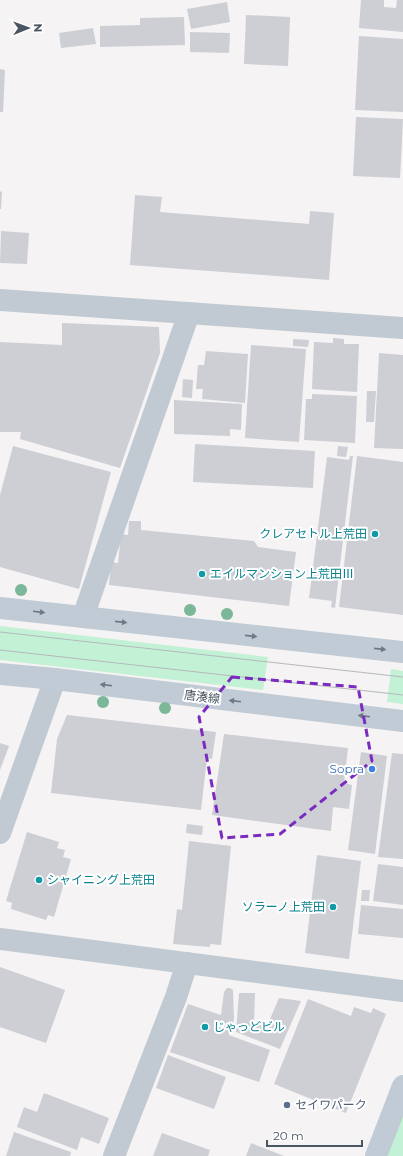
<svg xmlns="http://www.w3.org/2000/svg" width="403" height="1156" viewBox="0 0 403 1156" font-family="Montserrat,'Noto Sans JP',sans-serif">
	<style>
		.green { fill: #c3f1d5 }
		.building { fill: #cdcfd5 }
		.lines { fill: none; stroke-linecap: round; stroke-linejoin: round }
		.street { stroke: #c1cad2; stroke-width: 22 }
		.secondary { stroke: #c1cbd6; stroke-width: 22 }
		.tram { stroke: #b5b8bd; stroke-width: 1 }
		.tree { fill: #7bb799 }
		.oneway { fill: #6e7984 }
		.marked { fill: none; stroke: #7b2cbf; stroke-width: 3; stroke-dasharray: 8 5; stroke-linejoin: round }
		.culture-dot { fill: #0f9aa8; stroke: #fff; stroke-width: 1.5 }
		.shop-dot { fill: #3f7fe0; stroke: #fff; stroke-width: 1.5 }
		.service-dot { fill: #5c6f8a; stroke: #fff; stroke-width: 1.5 }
		.labels { text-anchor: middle; stroke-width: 4; stroke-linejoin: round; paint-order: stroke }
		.culture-label { font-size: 12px; fill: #0d838f; stroke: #fff; text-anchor: start }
		.street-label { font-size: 12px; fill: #4a5661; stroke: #fff }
		.shop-label { font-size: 12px; fill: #366cbe; stroke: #fff; text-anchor: end }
		.service-label { font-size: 12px; fill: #4e5e75; stroke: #fff; text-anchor: start }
	</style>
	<rect width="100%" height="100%" fill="#f5f3f3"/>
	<g class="green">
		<path d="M0,626L268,657L263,690L0,660Z"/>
		<path d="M391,669L403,671V704L387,702Z"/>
		<path d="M403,1111V1156H386Z"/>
	</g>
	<g class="building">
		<path d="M361,0H384V7L396,8L397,0H403V32L359,28Z"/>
		<path d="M227,2L230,22L191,29L187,9Z"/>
		<path d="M246,15L290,17L288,66L244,64Z"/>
		<path d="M184,17L185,45L100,47V26L140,25V18Z"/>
		<path d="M93,28L96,44L61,48L59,33Z"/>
		<path d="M190,32L230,33L229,53L190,52Z"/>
		<path d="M359,36L403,39V112L355,110Z"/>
		<path d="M0,69L5,70L3,112H0Z"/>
		<path d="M356,117L403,119L400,178L353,176Z"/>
		<path d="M0,191L2,192L1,209H0Z"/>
		<path d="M135,195L162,197L160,212L309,224L310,211L334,213L329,280L130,265Z"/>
		<path d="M1,231L29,233L27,264L0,263Z"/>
		<path d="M62,323L159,327L160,353L120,468L20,439L21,432H0V342L62,345Z"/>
		<path d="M333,338L344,339V344H359L357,392L312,389L314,342L333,343Z"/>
		<path d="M293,339L309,340L308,347L293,346Z"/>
		<path d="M251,345L306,349L299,442L245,438Z"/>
		<path d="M206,351L248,354L245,403L202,399L203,389H196L198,365H204Z"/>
		<path d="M379,353L403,355V449L374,448Z"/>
		<path d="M183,379L193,380L192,398L182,397Z"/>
		<path d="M367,391H376L374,422H366Z"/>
		<path d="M312,394L357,396L355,443L304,440L306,399H312Z"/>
		<path d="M174,400L242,404L241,430L230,429V436L174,434Z"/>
		<path d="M195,444L315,451L313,488L193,482Z"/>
		<path d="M13,446L111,472L79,589L0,567V495Z"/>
		<path d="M338,446L348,447L346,457L337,456Z"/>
		<path d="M350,456H353L335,608L331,607L332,601L309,598L327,457L349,460Z"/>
		<path d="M357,456L403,462V615L339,607Z"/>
		<path d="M129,521H141V530L254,541L258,547L296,552L289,606L109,585L111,562L118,563L121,534L128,535Z"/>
		<path d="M67,715L216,732L212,759L207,758L201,810L51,793L57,739Z"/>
		<path d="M224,734L348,748L344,783L352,785L349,809L333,807L331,831L212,815Z"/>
		<path d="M0,743L9,746L0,770Z"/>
		<path d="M361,752L387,756L375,854L348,850Z"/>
		<path d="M392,753L403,754V859L378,857Z"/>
		<path d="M187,824L203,826L202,835L186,833Z"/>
		<path d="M27,832L59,842L57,848L65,850L63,857L71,859L54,917L48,915L46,920L11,909L12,903L6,901Z"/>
		<path d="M189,841L231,846L221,945L210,944V947L173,944L177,909L182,910Z"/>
		<path d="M317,855L361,861L349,959L305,953Z"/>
		<path d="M378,864L403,867V905L373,901Z"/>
		<path d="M362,890H370L369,901H361Z"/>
		<path d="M361,905L403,909V938L358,934Z"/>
		<path d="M0,967L65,990L46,1043L0,1027Z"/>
		<path d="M227,988H230L233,990L234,1019L229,1035L270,1050L259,1082L170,1052L188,1004L221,1015L224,992Z"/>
		<path d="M239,993H255L254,1023L267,1026L279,998L301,1001L280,1049L236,1032Z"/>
		<path d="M308,999L351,1016L354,1007L371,1013L373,1008L386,1014L346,1113L274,1084Z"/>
		<path d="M168,1055L226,1077L214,1109L156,1088Z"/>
		<path d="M44,1093L109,1118L99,1144L81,1137L77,1150L17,1127L24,1107L37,1112Z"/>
		<path d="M14,1132L71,1152L70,1156H6Z"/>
		<path d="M162,1133L210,1150L208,1156H153Z"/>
		<path d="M251,1143L284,1156H246Z"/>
	</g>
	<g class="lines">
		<g class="street">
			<path d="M0,300L403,328"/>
			<path d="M83,617L189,313"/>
			<path d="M0,833L55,679"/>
			<path d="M0,939L403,991"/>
			<path d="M114,1156L176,997L187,963"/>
		</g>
		<g class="secondary">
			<path d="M0,608L403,652"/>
			<path d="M0,674L55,679L403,721"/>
			<path d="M376,1156L403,1086"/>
		</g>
		<g class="tram">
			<path d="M0,632L403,677"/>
			<path d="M0,650L403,695"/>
		</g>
	</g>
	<g class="tree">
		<circle cx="21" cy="590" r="6"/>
		<circle cx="190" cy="610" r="6"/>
		<circle cx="227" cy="614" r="6"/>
		<circle cx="103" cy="702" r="6"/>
		<circle cx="165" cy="708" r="6"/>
	</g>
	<defs><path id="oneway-solid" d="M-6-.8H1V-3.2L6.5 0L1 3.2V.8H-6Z"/></defs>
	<g class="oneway">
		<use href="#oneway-solid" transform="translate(39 612) rotate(7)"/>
		<use href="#oneway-solid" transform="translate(121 622) rotate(6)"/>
		<use href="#oneway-solid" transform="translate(251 636) rotate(6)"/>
		<use href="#oneway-solid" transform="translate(380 649) rotate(6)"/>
		<use href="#oneway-solid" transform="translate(106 685) rotate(-173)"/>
		<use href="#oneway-solid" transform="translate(235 701) rotate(-173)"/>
		<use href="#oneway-solid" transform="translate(364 716) rotate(-173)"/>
	</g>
	<path class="marked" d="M232,677L358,687L372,761L280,834L222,838L199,717Z"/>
	<g class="culture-dot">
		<circle cx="375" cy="534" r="4"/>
		<circle cx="202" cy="574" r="4"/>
		<circle cx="39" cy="880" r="4"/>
		<circle cx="333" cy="907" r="4"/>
		<circle cx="205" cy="1027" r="4"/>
	</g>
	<circle class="shop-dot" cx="372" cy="769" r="4"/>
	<circle class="service-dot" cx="287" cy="1105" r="4"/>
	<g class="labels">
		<g class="culture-label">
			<text x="367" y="538" text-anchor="end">クレアセトル上荒田</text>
			<text x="210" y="578">エイルマンション上荒田Ⅲ</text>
			<text x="47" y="884">シャイニング上荒田</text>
			<text x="325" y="911" text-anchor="end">ソラーノ上荒田</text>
			<text x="213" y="1031">じゃっどビル</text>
		</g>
		<g class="street-label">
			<text transform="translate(202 697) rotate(7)" y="4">唐湊線</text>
		</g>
		<g class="shop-label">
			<text x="364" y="773">Sopra</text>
		</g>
		<g class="service-label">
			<text x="295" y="1109">セイワパーク</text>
		</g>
	</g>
	<g transform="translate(28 28) rotate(89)" stroke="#ffffff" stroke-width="3" paint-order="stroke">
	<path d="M0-3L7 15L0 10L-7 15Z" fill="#4a5661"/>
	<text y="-6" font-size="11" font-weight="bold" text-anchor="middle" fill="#4a5661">N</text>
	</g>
	<path d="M267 1140v6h95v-6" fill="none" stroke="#4a5661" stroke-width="2"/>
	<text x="273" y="1140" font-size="12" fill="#4a5661" stroke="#ffffff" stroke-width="3" paint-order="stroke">20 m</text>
</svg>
